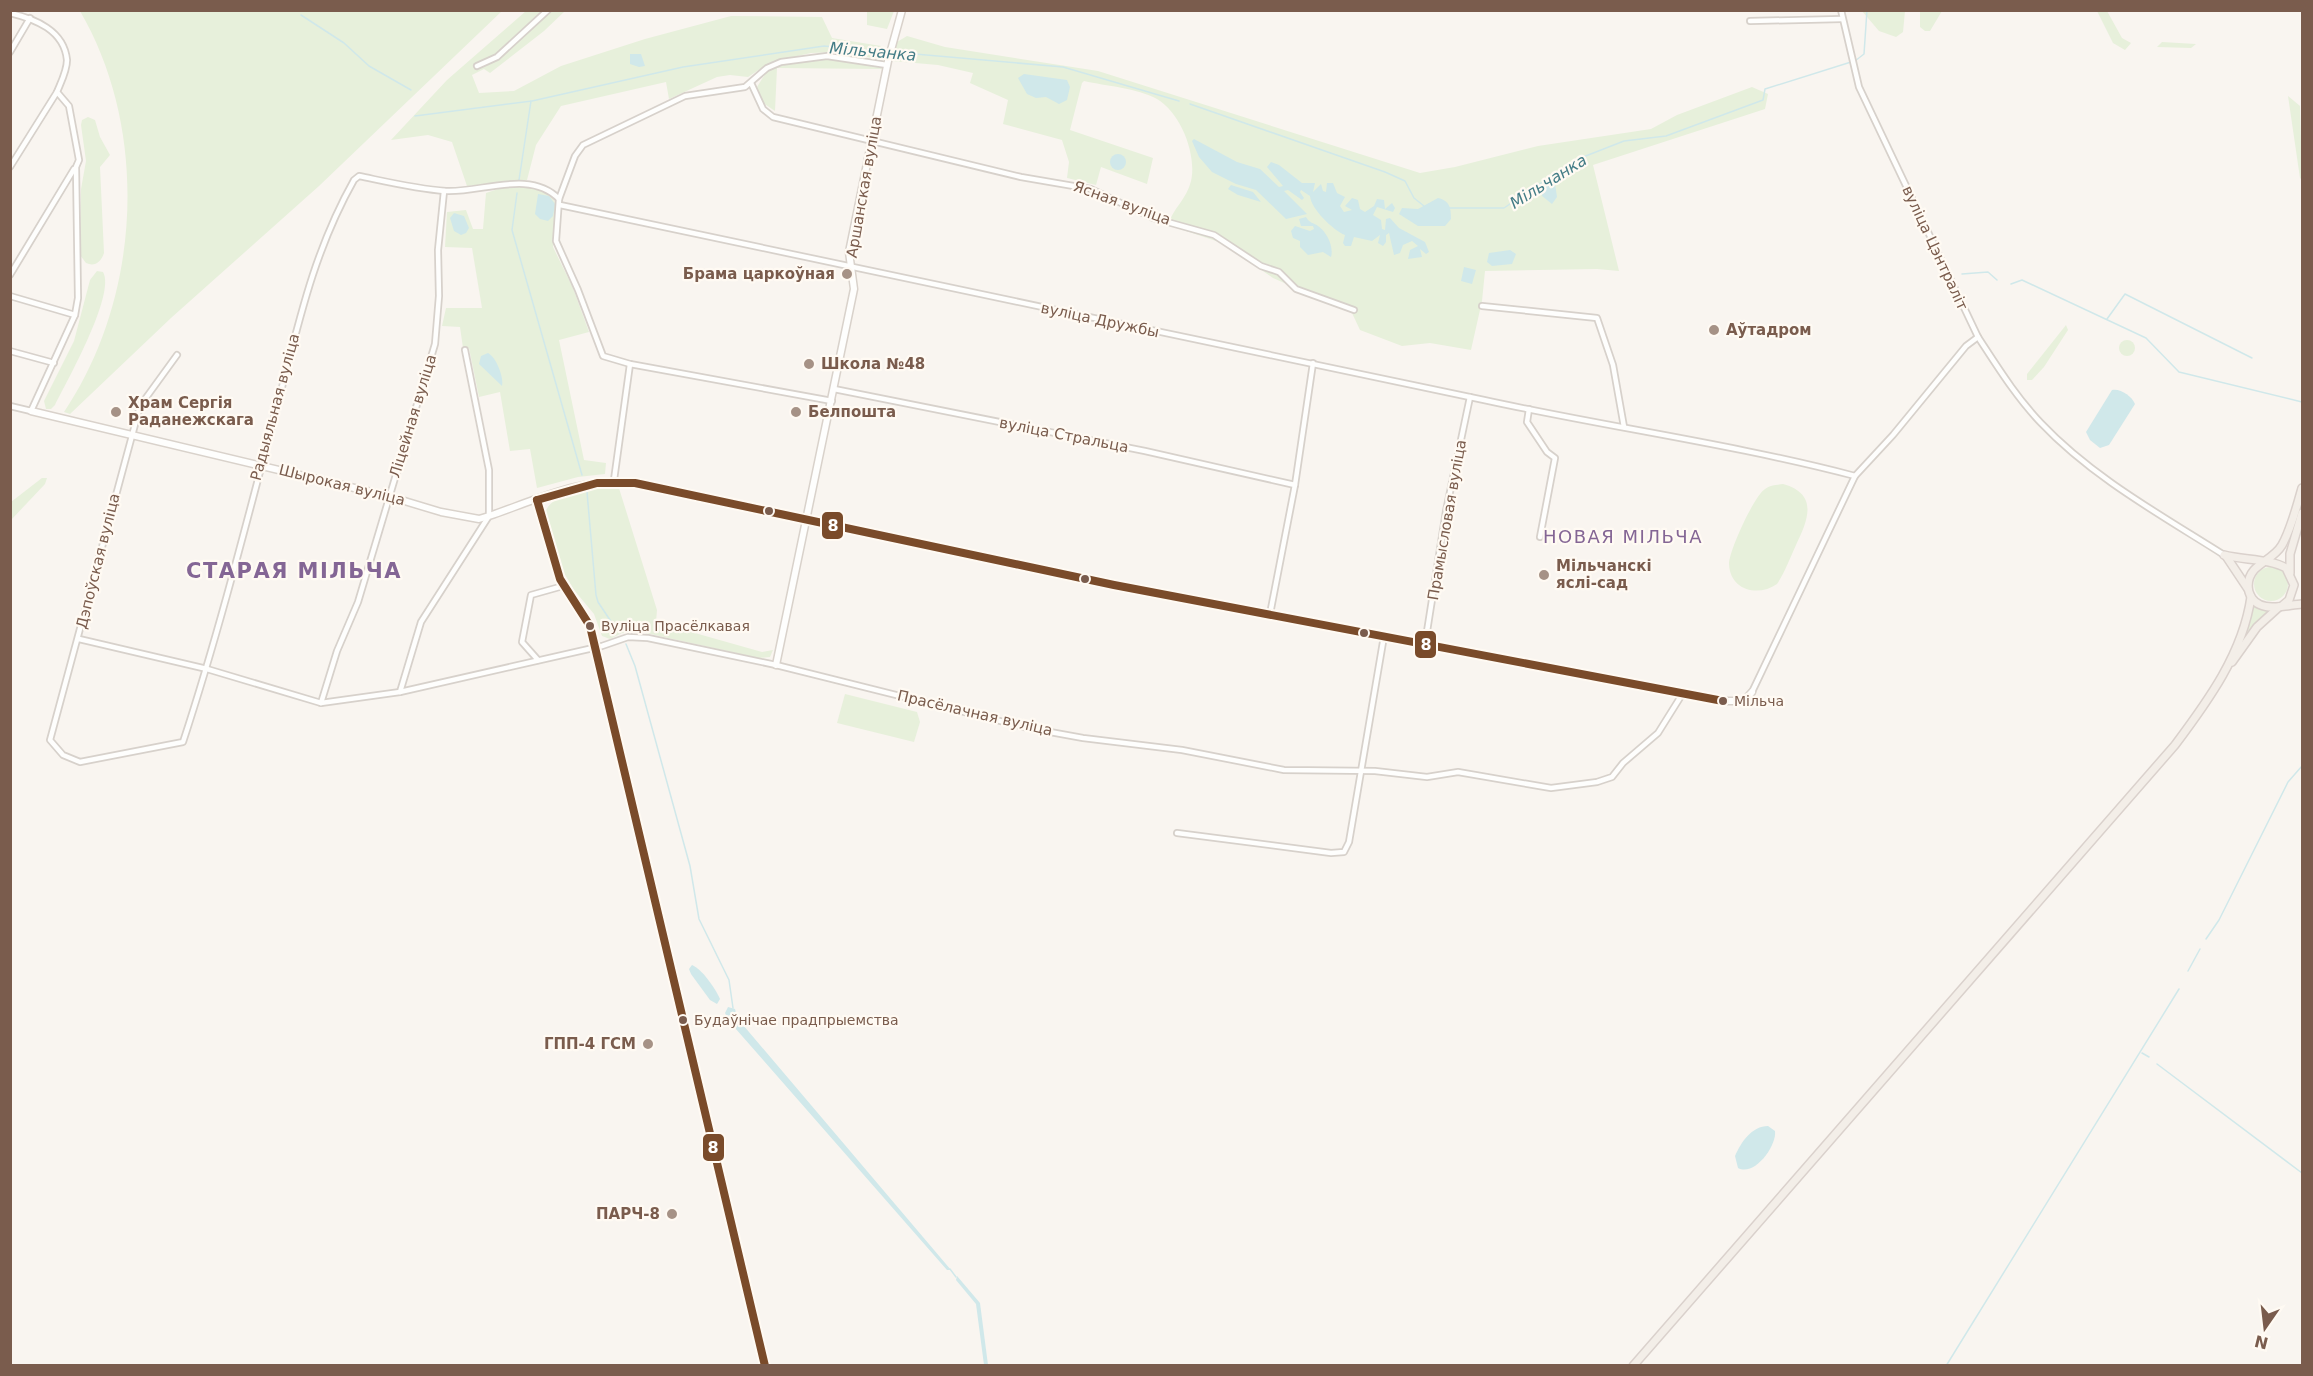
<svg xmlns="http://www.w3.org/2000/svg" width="2313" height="1376" viewBox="0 0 2313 1376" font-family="'DejaVu Sans',sans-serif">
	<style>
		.green { fill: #e7f0db }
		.water { fill: #d0e8ea }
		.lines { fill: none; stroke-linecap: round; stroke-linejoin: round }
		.stream { stroke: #d0e8ea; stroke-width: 1.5 }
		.street-casing { stroke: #d7d1cb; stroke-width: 8 }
		.secondary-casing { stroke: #d9d2cb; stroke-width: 9 }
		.primary-casing { stroke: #dad1cc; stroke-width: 10 }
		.street { stroke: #fefefd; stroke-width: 4.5 }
		.secondary { stroke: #fefefd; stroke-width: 6 }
		.primary { stroke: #f3eee8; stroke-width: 7 }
		.bus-1-casing { stroke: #fffaf3; stroke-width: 12 }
		.bus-1 { stroke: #7a4b2a; stroke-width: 8 }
		.poi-dot { fill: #a69286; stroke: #fffaf3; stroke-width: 2 }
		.bus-dot { fill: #7a5c4d; stroke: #fffaf3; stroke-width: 2 }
		.labels { text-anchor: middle; stroke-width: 4.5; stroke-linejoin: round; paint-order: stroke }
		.bus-label { font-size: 14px; fill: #7a5c4d; stroke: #fffaf3; text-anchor: start }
		.street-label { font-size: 15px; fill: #7a5c4d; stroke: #fffaf3 }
		.poi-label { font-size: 15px; font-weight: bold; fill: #7a5c4d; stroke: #fffaf3; text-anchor: start }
		.water-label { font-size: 16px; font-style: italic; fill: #437c86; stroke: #fffaf3 }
		.quarter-label { font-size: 18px; letter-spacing: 1.5px; fill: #846695; stroke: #fffaf3 }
		.district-label { font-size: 21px; font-weight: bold; letter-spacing: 1.5px; fill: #846695; stroke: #fffaf3 }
		.line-badge { stroke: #fffaf3; stroke-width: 2 }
		.badge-label { font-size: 16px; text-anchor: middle; font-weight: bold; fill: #fff }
	</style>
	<rect width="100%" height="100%" fill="#f9f5f0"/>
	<g class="green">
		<path d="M1920,10L1942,11L1930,31H1925L1920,27Z"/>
		<path d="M80,11H502L319,186L171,318L70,414L64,412C141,298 150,131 80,11Z"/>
		<path d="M526,11H565L544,31L490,73L484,69L472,75L479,93L514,91L561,66L645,39L731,16L822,17L832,38L881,46L878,59L837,52L811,53L771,62L748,77L730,75L717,77L669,99L666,82L561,106L536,145L527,180L467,186L452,142L428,135L391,140L447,80Z"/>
		<path d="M867,11H894L887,29L867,25Z"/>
		<path d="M1862,11H1905L1903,32L1896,37L1879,31Z"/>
		<path d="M2097,11H2107L2122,38L2131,43L2125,50L2113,43Z"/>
		<path d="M907,36L945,47L1098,71L1420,173L1455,167L1538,146L1651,129L1677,115L1752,87L1768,94L1765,109L1593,165L1619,271L1597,269L1485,271L1482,301L1471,350L1430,343L1402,346L1360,330L1352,313L1273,278L1222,243L1168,225C1173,208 1187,199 1191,181C1197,155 1181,113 1157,99C1137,88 1106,86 1084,81L1082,83L1070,130L1153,158L1147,184L1101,167L1096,185L1067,178L1069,162L1062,140L1003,124L1008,100L970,83L973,73L938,65L892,61L897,42Z"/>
		<path d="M2162,42L2196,44L2191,48L2157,47Z"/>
		<path d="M825,59L881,66L882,69L777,68L775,111L763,103L757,87L767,71L790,63Z"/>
		<path d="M2288,96L2300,106L2302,180L2300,178Z"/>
		<path d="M88,117L95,120L100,137L110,155L100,167L104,253C101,262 95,267 86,263L80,255L81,189L86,161L81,125L82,120Z"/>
		<path d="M504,187C520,186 546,187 556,203L553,247L573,288L589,332L559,340L584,460L606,463L605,474L578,477L537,488L530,449L510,451L500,392L479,397L469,348H463L460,327L442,326L446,308H482L472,248L445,247L447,212L466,210L473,229H483L486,193Z"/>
		<path d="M97,271L103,272C116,294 67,381 55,405L51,409H46L44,401L74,341L90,280Z"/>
		<path d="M2066,325L2068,330L2044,367L2032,380H2027V374Z"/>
		<circle cx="2127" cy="348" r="8"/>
		<path d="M42,478H47L45,484L11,520V502Z"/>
		<path d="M1783,484C1819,494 1808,520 1796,545C1790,558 1785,572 1777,584C1759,597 1730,591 1729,564C1729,551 1754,496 1765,489C1770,485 1776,485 1783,484Z"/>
		<path d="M618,485L657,610L656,622L762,652L773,650L770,657L759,658L641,632L622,633L610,639L602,636L594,614L574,590L564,573L546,511C551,493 600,486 618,485Z"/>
		<circle cx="2271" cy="584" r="17"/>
		<path d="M2252,604L2268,611L2253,627L2236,654L2249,621Z"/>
		<path d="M845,694L917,712L920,722L914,742L837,723Z"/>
	</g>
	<g class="water">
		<path d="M630,54H641L645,66L639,67L630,64Z"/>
		<path d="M1024,74L1067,80L1070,87L1067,100L1059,104L1046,97L1036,98L1027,94L1018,78Z"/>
		<path d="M1194,139L1237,162L1260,169L1279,187L1283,186L1267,167L1271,162L1279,165L1302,183H1315L1313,192L1321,184L1323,191L1326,192L1327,183H1333L1337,193L1345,197L1340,206L1344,212L1352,210L1345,206L1352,198L1358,200L1360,209L1365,212L1374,206L1377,199L1384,200L1385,209L1392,203L1395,208L1393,212L1377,207L1373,215L1381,220L1382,229L1385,230L1386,219L1390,218L1399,228L1425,242L1429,252L1426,254L1420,249L1422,257L1408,259L1410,250L1418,246L1412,241L1403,245L1400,253L1394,255L1389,233L1386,235V242L1383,246L1378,243L1380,235L1372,241L1354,237L1351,246H1345L1343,243L1345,235C1333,230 1311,209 1310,196L1301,190L1300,192L1304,198L1302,200L1288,190L1284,191L1307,214L1286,219L1256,190L1236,184L1212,172L1199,157L1192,141Z"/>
		<circle cx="1118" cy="162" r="8"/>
		<path d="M1549,176L1554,177L1557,197L1552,204L1542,196L1543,184Z"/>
		<path d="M1231,185L1253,192L1261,202L1238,195L1228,189Z"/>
		<path d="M538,194L549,196L555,204L553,216L548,221L540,219L535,214Z"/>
		<path d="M1438,198C1450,201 1451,208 1451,219L1445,226H1418L1399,214L1402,208L1418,209Z"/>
		<path d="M454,213L464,216L469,228L466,233L461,235L454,231L450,218Z"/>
		<path d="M1306,217C1310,224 1313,222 1318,226C1327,232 1334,247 1331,257L1323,252L1308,255L1300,247V241L1293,238L1291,231L1295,226L1310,231L1314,229L1313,226H1301L1299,219Z"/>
		<path d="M1510,250L1516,254L1512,264L1492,266L1487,262L1489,253Z"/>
		<path d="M1464,267L1476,270L1472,284L1461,281Z"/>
		<path d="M488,353C496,357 504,377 502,386L479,364L481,356Z"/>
		<path d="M2112,390C2120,388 2132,396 2135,404L2109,445L2100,448L2090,440L2086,432Z"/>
		<path d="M692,965C702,969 715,988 720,999L717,1004L710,1000L691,974L689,969Z"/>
		<path d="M728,1007L735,1009L738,1019L951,1270H947L728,1020L725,1013Z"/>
		<path d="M1768,1126L1775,1131C1777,1146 1754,1177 1738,1168L1735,1156C1741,1142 1752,1126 1768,1126Z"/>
		<path d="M957,1276L980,1303L988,1365H984L976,1304L956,1280Z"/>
	</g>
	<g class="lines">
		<g class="stream">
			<path d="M301,15L344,43L369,66L411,90"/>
			<path d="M892,52L1063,67L1179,101"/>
			<path d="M1855,61L1864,54L1867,10"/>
			<path d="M1190,104L1385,172L1405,181L1414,198L1424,206"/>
			<path d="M415,116L532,101L683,67L824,46L888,52"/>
			<path d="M1551,177L1578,159L1624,141L1666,136L1763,100L1765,89L1851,62"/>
			<path d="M519,180L531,101"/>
			<path d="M517,193L512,230L582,475"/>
			<path d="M1449,208H1504L1544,181"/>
			<path d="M1962,274L1988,272L1997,280"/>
			<path d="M2011,284L2022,280L2146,338L2179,372L2302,402"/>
			<path d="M2107,319L2125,294L2252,358"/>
			<path d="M587,492L596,595L598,602L616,629"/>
			<path d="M626,644L635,666L690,866L699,919L729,980L733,1008"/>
			<path d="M2206,939L2219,920L2288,782L2302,766"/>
			<path d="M2188,971L2200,949"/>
			<path d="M2142,1053L2149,1057"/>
			<path d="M2157,1064L2302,1173"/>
			<path d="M950,1269L956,1277"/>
			<path d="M1946,1366L2179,989"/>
		</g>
		<g class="street-casing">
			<g id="street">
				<path d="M1841,10L1859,87L1978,337C1997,366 2016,397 2041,423C2092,477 2161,515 2224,555"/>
				<path d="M10,13C35,19 64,30 67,60C67,71 61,82 57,92L69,106L79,160L76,167L78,298L75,315L31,411L10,406"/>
				<path d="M1750,21L1842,19"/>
				<path d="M10,52L30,18"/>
				<path d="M477,66L497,57L548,10"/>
				<path d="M751,83L763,109L773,117L1021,177L1091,189L1153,218L1214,235L1261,266L1279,272L1296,289L1354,310"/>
				<path d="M10,167L57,92"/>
				<path d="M560,205C868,272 1176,334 1484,400C1607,427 1733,444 1855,476"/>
				<path d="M10,275L74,169"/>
				<path d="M10,296L75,315"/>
				<path d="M1482,306L1597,318L1613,365L1624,427"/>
				<path d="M10,351L54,363"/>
				<path d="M177,355L140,406L50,740L63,755L80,762L183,742C220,629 249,513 279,399C299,321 314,251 354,180L359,176C388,182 417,189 446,191C481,193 530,169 559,199"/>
				<path d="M834,389L1145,451L1295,485"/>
				<path d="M832,401L630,364L603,356L578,290L556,241L559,199L575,156L583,145L685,96L745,87L767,68L781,62L827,56L887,65"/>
				<path d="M1529,409L1527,422L1547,452L1555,458L1540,537"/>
				<path d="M614,480L630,364"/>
				<path d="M1270,614L1295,485L1313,363"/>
				<path d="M79,639L207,669L321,703L400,692L602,646L628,637L648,638L776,665L1028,728L1083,738L1182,750L1284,770L1375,771L1427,777L1458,772L1551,788L1597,782L1612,777L1623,763L1658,733L1683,693"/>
				<path d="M1425,644L1446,511L1470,397"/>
				<path d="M538,660L522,642L531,595L563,586"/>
				<path d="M400,692L421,622L489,516V470L465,350"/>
				<path d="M1752,692L1855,476L1893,435L1966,346L1978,337"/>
				<path d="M321,703L337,651L358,602L435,344L439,296L438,250L444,191"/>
				<path d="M1177,833L1331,853L1344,852L1349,842L1384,636"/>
			</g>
		</g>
		<g class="secondary-casing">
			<g id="secondary">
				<path d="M31,411L388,496L441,512L479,519L489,516C536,500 585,476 635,483L1114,585L1723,701H1744L1752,692"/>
				<path d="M537,500L560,579L590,626L765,1366"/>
				<path d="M776,665L854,289L849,252L888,61L902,10"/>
			</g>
		</g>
		<g class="primary-casing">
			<g id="primary">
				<path d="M2302,488C2297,506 2291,529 2282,545C2275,557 2262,561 2254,570C2249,576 2247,584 2249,592C2256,615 2285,605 2302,604"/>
				<path d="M2224,555C2243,560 2271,559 2286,568L2294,585L2289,600L2283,605"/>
				<path d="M2226,556L2248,589"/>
				<path d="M2290,573V554L2302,513"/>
				<path d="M2232,662L2257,627L2279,607"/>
				<path d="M1633,1366L2175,745C2208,701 2243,653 2251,597"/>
			</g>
		</g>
		<use href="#street" class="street"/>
		<use href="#secondary" class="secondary"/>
		<use href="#primary" class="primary"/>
		<g class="bus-1-casing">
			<g id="bus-1">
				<path d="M537,500L597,483H635L1114,585L1723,701"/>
				<path d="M537,500L560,579L590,626L765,1366"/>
			</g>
		</g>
		<use href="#bus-1" class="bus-1"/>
	</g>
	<g class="poi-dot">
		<circle cx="847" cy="274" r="6"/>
		<circle cx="1714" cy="330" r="6"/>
		<circle cx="809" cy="364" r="6"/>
		<circle cx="116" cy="412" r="6"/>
		<circle cx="796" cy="412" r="6"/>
		<circle cx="1544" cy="575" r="6"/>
		<circle cx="648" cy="1044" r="6"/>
		<circle cx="672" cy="1214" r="6"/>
	</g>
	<g class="bus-dot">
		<circle cx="769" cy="511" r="5"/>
		<circle cx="1085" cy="579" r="5"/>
		<circle cx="590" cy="626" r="5"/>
		<circle cx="1364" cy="633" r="5"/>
		<circle cx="1723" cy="701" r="5"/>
		<circle cx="683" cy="1020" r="5"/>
	</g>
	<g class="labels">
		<g class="bus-label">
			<text x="601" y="631">Вуліца Прасёлкавая</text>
			<text x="1734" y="706">Мільча</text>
			<text x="694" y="1025">Будаўнічае прадпрыемства</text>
		</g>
		<g class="street-label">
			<text transform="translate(864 187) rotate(-80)" y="5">Аршанская вуліца</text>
			<text transform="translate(1122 203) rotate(20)" y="5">Ясная вуліца</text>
			<text transform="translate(1935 248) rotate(65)" y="5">вуліца Цэнтраліт</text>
			<text transform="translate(1100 320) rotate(12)" y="5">вуліца Дружбы</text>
			<text transform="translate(275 407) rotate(-75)" y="5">Радыяльная вуліца</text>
			<text transform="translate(413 416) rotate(-73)" y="5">Ліцейная вуліца</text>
			<text transform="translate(1064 435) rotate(11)" y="5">вуліца Стральца</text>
			<text transform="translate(342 485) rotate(14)" y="5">Шырокая вуліца</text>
			<text transform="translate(1447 520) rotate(-80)" y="5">Прамысловая вуліца</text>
			<text transform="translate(98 561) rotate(-76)" y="5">Дэпоўская вуліца</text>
			<text transform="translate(975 713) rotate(13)" y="5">Прасёлачная вуліца</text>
		</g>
		<g class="poi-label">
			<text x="835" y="279" text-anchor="end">Брама царкоўная</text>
			<text x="1726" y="335">Аўтадром</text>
			<text x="821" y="369">Школа №48</text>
			<text x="128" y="408">Храм Сергія<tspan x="128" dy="17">Раданежскага</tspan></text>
			<text x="808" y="417">Белпошта</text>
			<text x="1556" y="571">Мільчанскі<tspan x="1556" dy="17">яслі-сад</tspan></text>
			<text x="636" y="1049" text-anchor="end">ГПП-4 ГСМ</text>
			<text x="660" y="1219" text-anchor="end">ПАРЧ-8</text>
		</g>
		<g class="water-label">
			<text transform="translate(873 51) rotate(5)" y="6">Мільчанка</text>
			<text transform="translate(1548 181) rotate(-32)" y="6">Мільчанка</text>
		</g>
		<g class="quarter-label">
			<text x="1623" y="543">НОВАЯ МІЛЬЧА</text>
		</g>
		<g class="district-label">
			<text x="294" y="578">СТАРАЯ МІЛЬЧА</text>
		</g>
	</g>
	<g class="line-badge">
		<rect x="821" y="511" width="23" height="29" rx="6" fill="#7a4b2a"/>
		<rect x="1414" y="630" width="23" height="29" rx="6" fill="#7a4b2a"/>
		<rect x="702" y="1133" width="23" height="29" rx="6" fill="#7a4b2a"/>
	</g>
	<g class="badge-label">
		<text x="833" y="531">8</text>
		<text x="1426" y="650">8</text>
		<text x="713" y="1153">8</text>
	</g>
	<rect width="2313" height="1376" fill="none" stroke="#7a5c4d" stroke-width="24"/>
	<g transform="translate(2265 1328) rotate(194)" stroke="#fffaf3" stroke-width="4.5" paint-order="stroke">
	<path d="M0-4.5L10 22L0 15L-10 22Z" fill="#7a5c4d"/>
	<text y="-9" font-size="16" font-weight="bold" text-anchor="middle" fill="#7a5c4d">N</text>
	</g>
</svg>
